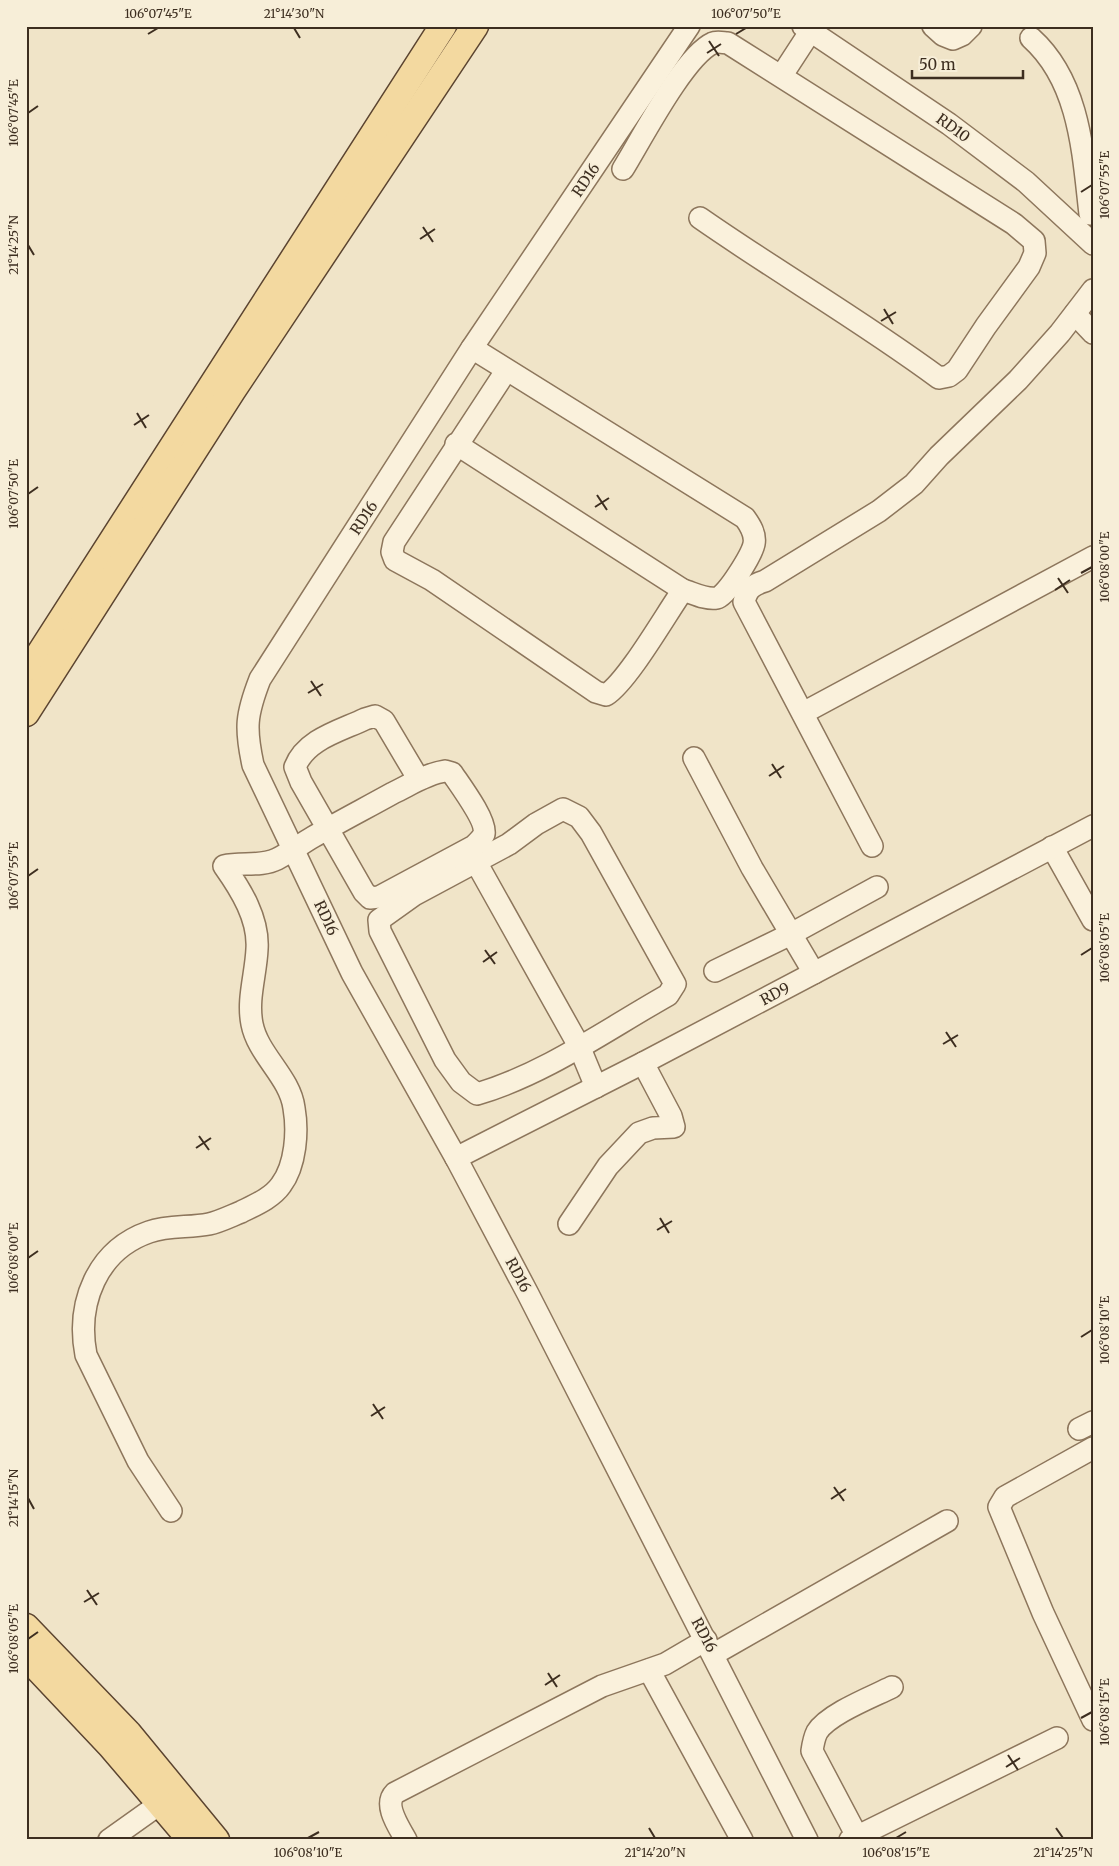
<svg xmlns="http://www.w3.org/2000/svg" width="1119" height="1866" viewBox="0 0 1119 1866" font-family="Merriweather,serif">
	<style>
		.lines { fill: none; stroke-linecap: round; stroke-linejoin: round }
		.minor-casing { stroke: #8d765c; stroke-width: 24 }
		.major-casing { stroke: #5b4430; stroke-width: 29 }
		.minor { stroke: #faf1dc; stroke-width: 21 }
		.major { stroke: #f3d9a0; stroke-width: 26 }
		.ticks { fill: none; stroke: #3d2e20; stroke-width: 2 }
		.labels { text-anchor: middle; stroke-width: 4; stroke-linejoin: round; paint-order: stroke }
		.street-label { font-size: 15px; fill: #3d2e20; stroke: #f7eed8 }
		.neatline { fill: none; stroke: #3d2e20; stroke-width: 2 }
		.ticks-label { font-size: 12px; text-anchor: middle; fill: #3d2e20 }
	</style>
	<rect width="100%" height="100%" fill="#f0e4c8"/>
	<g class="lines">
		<g class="minor-casing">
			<g id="minor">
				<path d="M689,26L472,348L260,679C246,715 245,728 253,765L352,973L456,1158L528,1294L807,1840"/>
				<path d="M803,26L949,124L1026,182L1093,244"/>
				<path d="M933,26L943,35L953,39L962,35L971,26"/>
				<path d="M1031,38C1080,82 1083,153 1090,214"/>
				<path d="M782,75L810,32"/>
				<path d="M623,169C641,140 684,56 713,43C717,41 724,43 728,43L1014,224L1034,241L1035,253L1029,267L986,326L957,370L949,376L939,378C862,321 779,273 700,218"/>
				<path d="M1075,314L1093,333"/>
				<path d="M506,371L394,542L392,552L395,560L432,580L596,692L606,695C628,681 666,614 683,590"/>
				<path d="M456,444L683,590C693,593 706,600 717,598C727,596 752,554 754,544C756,534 750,525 745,518L472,348"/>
				<path d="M803,713L1093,557"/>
				<path d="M694,758L752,868L814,973"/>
				<path d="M563,809L579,817L591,833L675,984L668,995C606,1030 545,1074 477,1094L461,1082L445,1060L380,931L379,920L414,895L509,844L536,824Z"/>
				<path d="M872,846L744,602C747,589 752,585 765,581L879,511L914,484L939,456L1018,380L1060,333L1093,290"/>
				<path d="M1052,847L1093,920"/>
				<path d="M476,862L579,1046L596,1087"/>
				<path d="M715,971L791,934L877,887"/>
				<path d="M456,1158L643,1063L1093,826"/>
				<path d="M569,1224L608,1166L639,1133L653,1128L674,1127L671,1116L643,1063"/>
				<path d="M1079,1429L1093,1422"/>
				<path d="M1093,1448L1005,1497L999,1507L1043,1613L1093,1720"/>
				<path d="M171,1511L138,1461L86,1355C76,1303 97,1250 149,1232C168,1225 190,1228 209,1224C219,1222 231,1216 241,1212C255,1205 272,1198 281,1185C296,1165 298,1131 294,1108C290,1077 258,1055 252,1024C247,999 256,974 257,949C259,919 241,890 224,866C241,862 261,867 277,859C289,853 301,844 313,837C339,822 366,808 393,793C410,785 426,774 445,771L452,773C460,785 487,821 484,834C482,839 477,843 474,846L379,897L370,898L364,892L301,782L295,767C306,739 340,731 365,719L375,716L384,721L419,780"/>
				<path d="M714,1654L947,1521"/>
				<path d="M649,1670L742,1840"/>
				<path d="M109,1840L161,1803"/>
				<path d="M406,1840C399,1827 383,1805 395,1793L602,1686L665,1664L706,1640"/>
				<path d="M850,1840L1057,1738"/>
				<path d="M859,1840L812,1751C813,1744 814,1738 817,1732C828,1714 872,1697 892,1687"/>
			</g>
		</g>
		<g class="major-casing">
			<g id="major">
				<path d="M26,675L443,26"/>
				<path d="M26,713L232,391L475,26"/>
				<path d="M26,1627L128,1733L216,1840"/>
				<path d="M26,1656L111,1746L191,1840"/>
			</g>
		</g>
		<use href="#minor" class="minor"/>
		<use href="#major" class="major"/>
	</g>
	<path class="ticks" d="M294,28L300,38M148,34L158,28M736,34L746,28M709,41L719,56M707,53L721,44M28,113L38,106M1081,192L1092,185M423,227L433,242M420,239L435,229M28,245L34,255M884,309L893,324M881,321L896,312M137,413L146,428M134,425L149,415M28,494L38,487M597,495L607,510M595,507L609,498M1081,573L1092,567M1058,578L1068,593M1055,590L1070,580M311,681L321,696M308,693L323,684M772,764L781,778M769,776L784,766M28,876L38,869M485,950L495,964M1081,955L1092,948M483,962L497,952M946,1032L956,1047M943,1044L958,1035M199,1136L209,1150M196,1148L211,1138M660,1218L669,1233M657,1230L672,1221M28,1258L38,1251M1081,1337L1092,1330M373,1404L383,1419M371,1416L385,1407M834,1487L844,1501M28,1498L34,1509M831,1499L846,1489M87,1590L97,1605M84,1602L99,1593M28,1639L38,1632M548,1673L557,1687M545,1685L560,1675M1081,1718L1092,1712M1008,1755L1018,1770M1006,1767L1020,1758M649,1828L655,1838M1056,1828L1063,1838M308,1838L319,1832M896,1838L906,1832"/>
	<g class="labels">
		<g class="street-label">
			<text transform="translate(953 128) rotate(36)" y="5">RD10</text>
			<text transform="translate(586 180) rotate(-56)" y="5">RD16</text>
			<text transform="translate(364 518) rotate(-57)" y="5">RD16</text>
			<text transform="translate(326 918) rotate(65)" y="5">RD16</text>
			<text transform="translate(775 994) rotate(-28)" y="5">RD9</text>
			<text transform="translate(518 1275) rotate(62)" y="5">RD16</text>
			<text transform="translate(704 1635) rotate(62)" y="5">RD16</text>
		</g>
	</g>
	<rect width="1119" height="1866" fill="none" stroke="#f7eed8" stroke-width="55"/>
	<path d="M912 70v8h111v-8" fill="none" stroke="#3d2e20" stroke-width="2.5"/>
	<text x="919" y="70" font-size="15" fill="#3d2e20" stroke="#f7eed8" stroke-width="4" paint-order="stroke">50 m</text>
	<rect x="28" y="28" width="1064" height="1810" class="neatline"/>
	<g class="ticks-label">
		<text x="158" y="18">106°07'45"E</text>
		<text x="294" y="18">21°14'30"N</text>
		<text x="746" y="18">106°07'50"E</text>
		<text transform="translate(14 113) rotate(-90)" y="4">106°07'45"E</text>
		<text transform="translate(1105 185) rotate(-90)" y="4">106°07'55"E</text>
		<text transform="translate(14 245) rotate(-90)" y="4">21°14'25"N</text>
		<text transform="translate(14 494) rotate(-90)" y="4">106°07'50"E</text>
		<text transform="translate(1105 567) rotate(-90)" y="4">106°08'00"E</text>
		<text transform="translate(14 876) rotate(-90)" y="4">106°07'55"E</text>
		<text transform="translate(1105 948) rotate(-90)" y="4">106°08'05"E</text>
		<text transform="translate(14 1258) rotate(-90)" y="4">106°08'00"E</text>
		<text transform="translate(1105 1330) rotate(-90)" y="4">106°08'10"E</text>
		<text transform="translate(14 1498) rotate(-90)" y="4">21°14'15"N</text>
		<text transform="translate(14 1639) rotate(-90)" y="4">106°08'05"E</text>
		<text transform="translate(1105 1712) rotate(-90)" y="4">106°08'15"E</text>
		<text x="308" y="1857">106°08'10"E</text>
		<text x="655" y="1857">21°14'20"N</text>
		<text x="896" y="1857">106°08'15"E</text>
		<text x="1063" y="1857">21°14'25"N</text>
	</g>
</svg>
